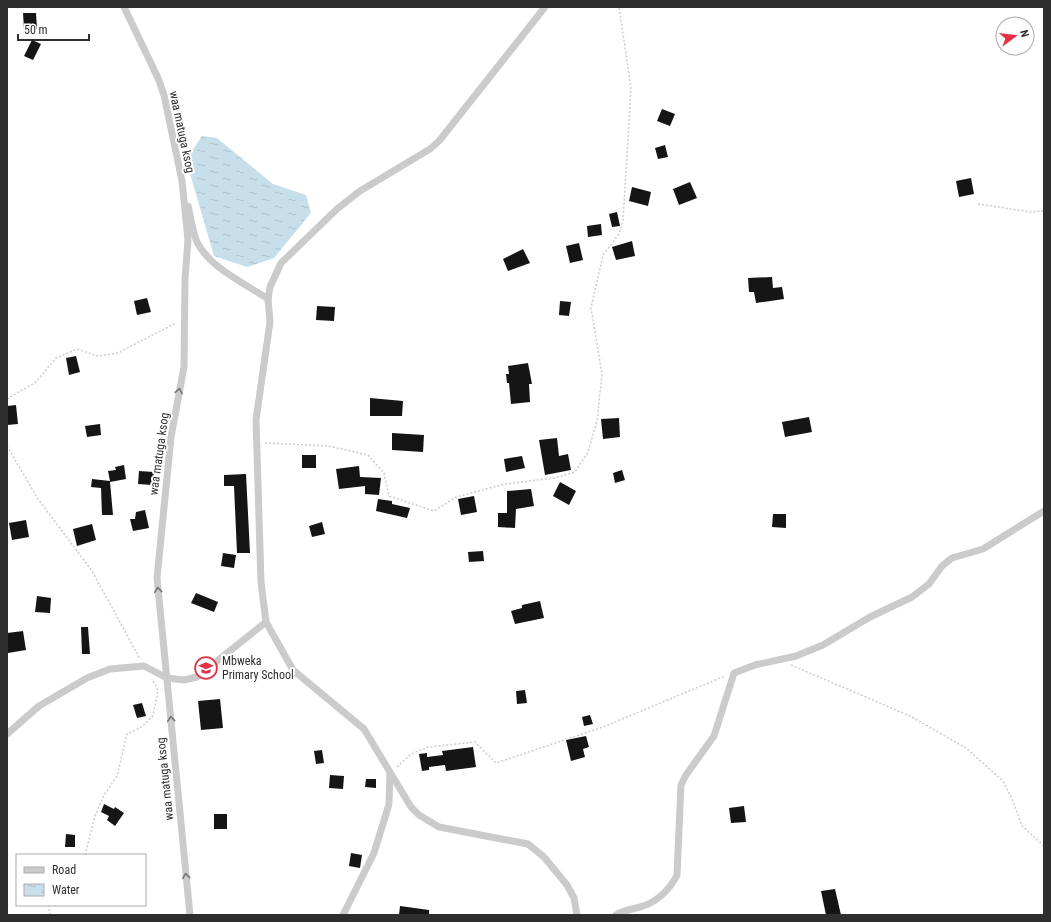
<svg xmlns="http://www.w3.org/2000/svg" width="1051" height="922" viewBox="0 0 1051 922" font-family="'Roboto Condensed',sans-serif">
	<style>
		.water { fill: url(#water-ripples) }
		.building { fill: #151515 }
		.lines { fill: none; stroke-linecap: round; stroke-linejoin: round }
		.path { stroke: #cbcbcb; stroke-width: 1.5; stroke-dasharray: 2 2; stroke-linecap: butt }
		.street { stroke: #cbcbcb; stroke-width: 7 }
		.oneway { stroke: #757575 }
		.labels { text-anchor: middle; stroke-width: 4; stroke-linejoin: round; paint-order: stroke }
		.street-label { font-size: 12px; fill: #2e2e2e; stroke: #fff }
		.poi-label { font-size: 12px; fill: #2e2e2e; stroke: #fff; text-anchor: start }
	</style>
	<defs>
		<pattern id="water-ripples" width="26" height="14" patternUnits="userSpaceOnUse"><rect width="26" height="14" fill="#c7deeb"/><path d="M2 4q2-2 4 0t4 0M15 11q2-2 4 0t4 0" fill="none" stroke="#abbfca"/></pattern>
	</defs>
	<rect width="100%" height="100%" fill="#fff"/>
	<path class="water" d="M202,136L217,138L273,184L306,195L311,213L274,258L247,267L214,256L186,160Z"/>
	<g class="building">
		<path d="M23,13H36L37,29H24Z"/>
		<path d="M32,40L41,44L33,60L24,56Z"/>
		<path d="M662,109L675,114L670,126L657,121Z"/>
		<path d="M665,145L668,157L658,159L655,148Z"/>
		<path d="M971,178L974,194L959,197L956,181Z"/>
		<path d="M690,182L697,198L679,205L673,189Z"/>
		<path d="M632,187L651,192L648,206L629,201Z"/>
		<path d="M617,212L620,226L612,227L609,214Z"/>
		<path d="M601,224L602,235L588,237L587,226Z"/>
		<path d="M632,241L635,256L616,260L612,247Z"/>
		<path d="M579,243L583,260L570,263L566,246Z"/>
		<path d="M523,249L530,263L508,271L503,259Z"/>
		<path d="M772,277L773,288L782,287L784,299L756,303L754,292H749L748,278Z"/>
		<path d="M147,298L151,312L137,315L134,301Z"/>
		<path d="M560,301L571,302L569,316L559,315Z"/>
		<path d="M317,306L335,307L334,321L316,320Z"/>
		<path d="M76,356L80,372L69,375L66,358Z"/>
		<path d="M528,363L532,384H529L530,402L511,404L509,383H507L506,374H509L508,366Z"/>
		<path d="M370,398L403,401L402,416H370Z"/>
		<path d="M16,405L18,424L7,425V406Z"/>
		<path d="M809,417L812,432L785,437L782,422Z"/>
		<path d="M619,418L620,437L603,439L601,419Z"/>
		<path d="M100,424L101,435L87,437L85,426Z"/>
		<path d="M392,433L424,435L423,452L392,450Z"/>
		<path d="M557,438L559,456L568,454L571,470L545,475L539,440Z"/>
		<rect x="302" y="455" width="14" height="13"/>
		<path d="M522,456L525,468L506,472L504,459Z"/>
		<path d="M124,465L126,479L110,482L113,515H102L101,488L91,487L92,479L110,481L108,471L116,470L115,467Z"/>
		<path d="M359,466L360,477L381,478L379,495L365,494V486L339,489L336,469Z"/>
		<path d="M622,470L625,480L615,483L613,473Z"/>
		<path d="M139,471L154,472L152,485L138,484Z"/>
		<path d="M246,474L250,553H237L234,486H224V475Z"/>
		<path d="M560,482L576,491L569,505L553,496Z"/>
		<path d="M531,489L534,506L516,509L515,528L498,527V513H507V491Z"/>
		<path d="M474,496L477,512L461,515L458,499Z"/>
		<path d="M378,499L392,501V504L410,508L407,518L376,511Z"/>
		<path d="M145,510L149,528L133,531L130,519H135L136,512Z"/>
		<path d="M773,514H786V528L772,527Z"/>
		<path d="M26,520L29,537L12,540L9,523Z"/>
		<path d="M322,522L325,534L312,537L309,526Z"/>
		<path d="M92,524L96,540L77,546L73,529Z"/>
		<path d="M483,551L484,561L469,562L468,552Z"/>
		<path d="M223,553L236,555L234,568L221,566Z"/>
		<path d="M196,593L218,602L214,612L191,603Z"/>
		<path d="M37,596L51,598L50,613L35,612Z"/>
		<path d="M540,601L544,618L515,624L511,611L522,608V605Z"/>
		<path d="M81,627H88L90,654H82Z"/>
		<path d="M23,631L26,650L8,653L7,633Z"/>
		<path d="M525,690L527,703L517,704L516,691Z"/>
		<path d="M220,699L223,728L201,730L198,701Z"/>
		<path d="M142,703L146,716L137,718L133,705Z"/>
		<path d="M590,715L593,724L584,726L582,717Z"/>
		<path d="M586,736L589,747L583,749L585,757L571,761L566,740Z"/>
		<path d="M473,747L476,767L446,771L445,765L429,767V770L422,771L419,754L427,753V757L443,755L442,751Z"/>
		<path d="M322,750L324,763L316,764L314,751Z"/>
		<path d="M330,775L344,776L343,789L329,788Z"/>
		<path d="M366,779H376V788L365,787Z"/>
		<path d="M104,804L114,809L115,807L124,813L115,826L107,820L109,816L101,812Z"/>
		<path d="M744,806L746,822L731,823L729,808Z"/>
		<rect x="214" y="814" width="13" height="15"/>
		<path d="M66,834L75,835V847H65Z"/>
		<path d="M351,853L362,855L360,868L349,866Z"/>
		<path d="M835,889L841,915H826L821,891Z"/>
		<path d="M400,906L429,910V915H399Z"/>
	</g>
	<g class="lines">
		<g class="path">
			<path d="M978,204L1031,212L1044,211"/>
			<path d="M7,399L36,382L56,358L77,349L98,356L118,353L176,323"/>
			<path d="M265,443L328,446L368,455L384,473L389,496L434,511L456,497L505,484L554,478L575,472L588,452L597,421L602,374L591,308L603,255L619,234L623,221L631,88L619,7"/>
			<path d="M7,446L38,499L92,571L140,659"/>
			<path d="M791,665L910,716L966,748L1003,781L1012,799L1022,826L1044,846"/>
			<path d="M397,767L411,754L428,747L475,742L496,763L603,727L725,676"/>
			<path d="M85,855L95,816L104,795L117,776L127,734L140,728L153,716L158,690L152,679"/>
			<path d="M49,905L50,915"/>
		</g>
		<g class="street">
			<path d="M124,7L158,78L164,95L182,181L188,240L185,279L184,367L171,437L157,578L190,915"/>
			<path d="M545,7L439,141L430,149L360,191L337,209L281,263L270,287L268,299L270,322L256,420L261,582L266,622L293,670L364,729L411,807L419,815L439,827L528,844L544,857L567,885L574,898L577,915"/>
			<path d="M188,206C191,217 192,231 197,242C210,268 244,283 268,299"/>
			<path d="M7,734L39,706L87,678L110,669L144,666L167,678L184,680L197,677L266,622"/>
			<path d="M343,915L374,853L389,804L390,773"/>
			<path d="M616,915C625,909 636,909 646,905C660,899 670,889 677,875L681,785L686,775L714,736L734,673L755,665L796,656L823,645L870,617L912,597L929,584L942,566L952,558L983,549L1044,511"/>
		</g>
	</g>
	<defs><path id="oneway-chevron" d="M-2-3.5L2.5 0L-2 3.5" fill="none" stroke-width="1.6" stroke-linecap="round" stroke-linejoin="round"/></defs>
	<g class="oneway">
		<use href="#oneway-chevron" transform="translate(179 391) rotate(-79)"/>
		<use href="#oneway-chevron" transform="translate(158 590) rotate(-96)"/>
		<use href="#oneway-chevron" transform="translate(171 719) rotate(-96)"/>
		<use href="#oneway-chevron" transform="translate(186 876) rotate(-96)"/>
	</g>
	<defs>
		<g id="school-ring" transform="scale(1.15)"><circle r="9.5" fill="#fff" stroke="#e23247" stroke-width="1.5"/><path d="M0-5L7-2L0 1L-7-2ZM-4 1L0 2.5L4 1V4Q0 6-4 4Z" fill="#e23247"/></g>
	</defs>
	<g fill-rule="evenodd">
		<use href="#school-ring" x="206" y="668"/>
	</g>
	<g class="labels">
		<g class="street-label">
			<text transform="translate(182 132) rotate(78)" y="4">waa matuga ksog</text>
			<text transform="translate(159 454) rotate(-82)" y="4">waa matuga ksog</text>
			<text transform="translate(165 779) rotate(-96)" y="4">waa matuga ksog</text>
		</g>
		<g class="poi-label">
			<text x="222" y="665">Mbweka<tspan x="222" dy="14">Primary School</tspan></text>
		</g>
	</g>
	<rect width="1051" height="922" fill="none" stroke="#2e2e2e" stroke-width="16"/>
	<rect x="16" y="854" width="130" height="52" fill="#ffffff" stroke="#ababab"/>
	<rect x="24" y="867" width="20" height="6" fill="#cbcbcb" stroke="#ababab"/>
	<text x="52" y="874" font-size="12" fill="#2e2e2e">Road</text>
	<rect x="24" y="884" width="20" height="12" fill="url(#water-ripples)" stroke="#ababab"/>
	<text x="52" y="894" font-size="12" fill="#2e2e2e">Water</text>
	<g transform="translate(1015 36) rotate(75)"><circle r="19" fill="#ffffff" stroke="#ababab"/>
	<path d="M0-3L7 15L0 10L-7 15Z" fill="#e23247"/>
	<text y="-6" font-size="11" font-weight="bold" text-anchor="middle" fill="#2e2e2e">N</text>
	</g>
	<path d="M18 34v6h71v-6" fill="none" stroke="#2e2e2e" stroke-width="2"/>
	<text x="24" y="34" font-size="12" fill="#2e2e2e" stroke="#ffffff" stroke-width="3" paint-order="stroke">50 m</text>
</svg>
